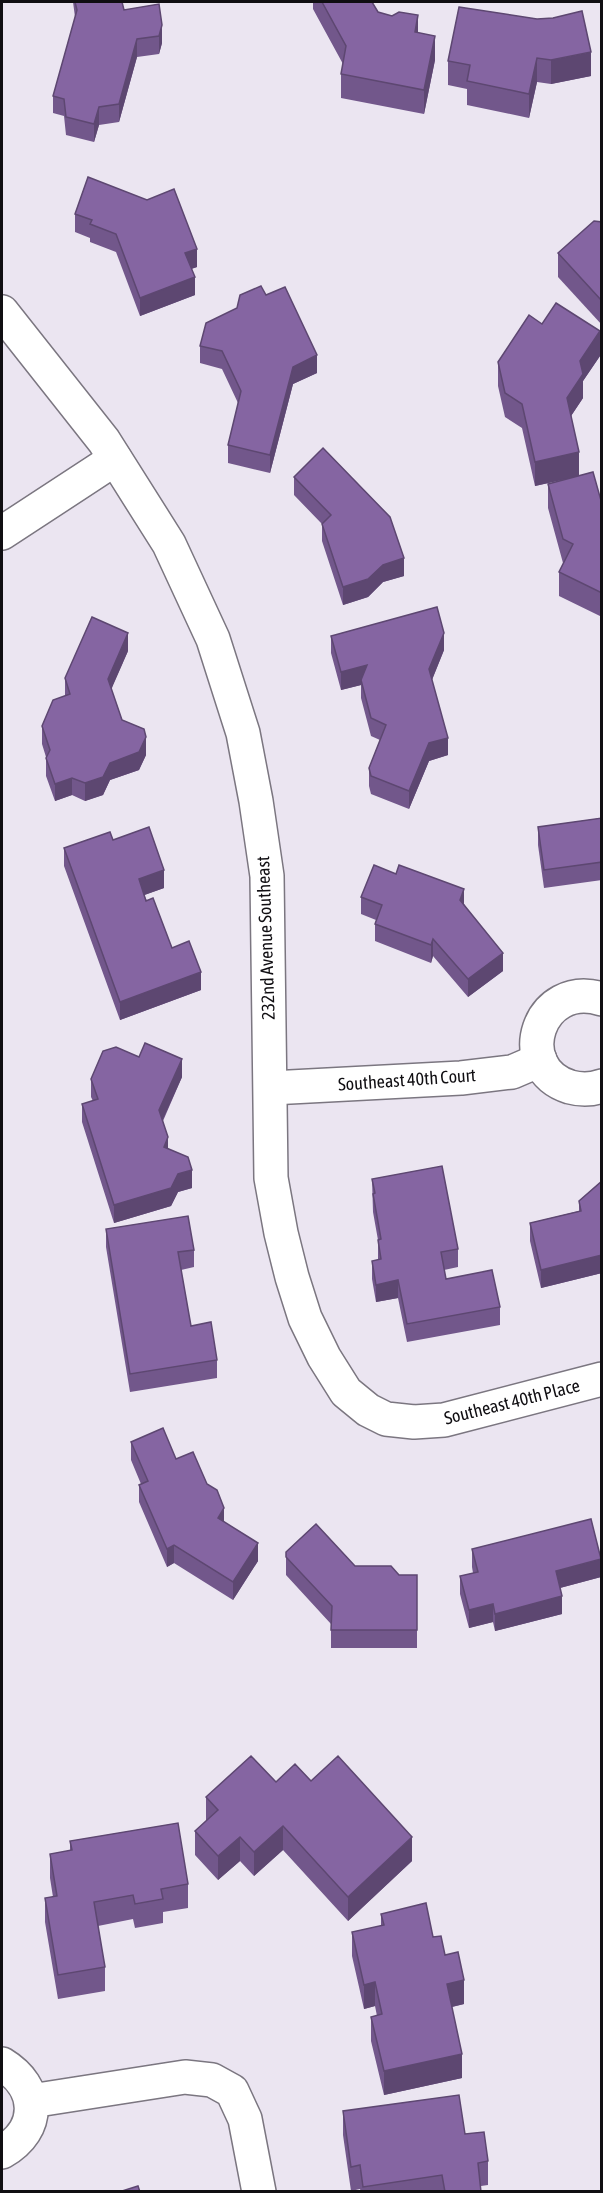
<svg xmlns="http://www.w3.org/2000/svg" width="603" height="2193" viewBox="0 0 603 2193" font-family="'Asap Condensed',sans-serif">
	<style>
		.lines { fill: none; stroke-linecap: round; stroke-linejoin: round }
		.minor-casing { stroke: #7b7680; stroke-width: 36 }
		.minor { stroke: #fff; stroke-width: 33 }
		.wall { fill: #72578b }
		.shaded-wall { fill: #5d4771 }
		.building { fill: #8565a2; stroke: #5d4771; stroke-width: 1.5 }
		.labels { text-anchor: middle; stroke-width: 4.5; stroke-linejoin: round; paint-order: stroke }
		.street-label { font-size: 18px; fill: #100e12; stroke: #fff }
	</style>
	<rect width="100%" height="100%" fill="#ebe5f1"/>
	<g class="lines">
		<g class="minor-casing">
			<g id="minor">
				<path d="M2,312L104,441L169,544L213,639L243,733L256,801L267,876L271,1178L281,1233L292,1277L305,1318L324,1357L346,1392L368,1410L386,1419L414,1422L444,1420L602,1379"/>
				<path d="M2,533L115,459"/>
				<path d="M602,999C538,979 510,1068 570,1087C581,1090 591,1090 602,1086"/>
				<path d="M271,1088L461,1078L512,1072L540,1060"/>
				<path d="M2,2064C40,2087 42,2129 2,2152"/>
				<path d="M31,2101L185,2077L212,2080L232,2091L245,2119L259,2192"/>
			</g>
		</g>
		<use href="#minor" class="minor"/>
	</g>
	<g class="wall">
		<path d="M73,2H122L124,10L159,4L162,43L159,54L137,57L119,122L99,125L94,142L66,135L64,116L53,113V96L75,17Z"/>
		<path d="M313,2H372L378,12L418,33L435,60L424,114L341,98V74L343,64L313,9Z"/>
		<path d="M459,7L591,76L551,84L537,82L529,118L467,105V89L448,85V61Z"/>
		<path d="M88,177L197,267L191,269L195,295L140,316L116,252L90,242V238L75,232V214Z"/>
		<path d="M602,222V325L558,277V253Z"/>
		<path d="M266,295L317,373L293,384L270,473L228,463V445L238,403L222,369L200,363V346Z"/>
		<path d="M542,324L600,356L583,381V398L571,416L579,476L602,504V617L559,596V572L564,563H563L548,508V484L562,480L535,486L522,428L505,417L498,386V362Z"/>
		<path d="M294,477L404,576L383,582L368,597L343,605L322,541V524L294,495Z"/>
		<path d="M331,636L444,650L432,680L448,755L429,761L409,809L371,794L369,786V768L380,740L371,736L361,698V685L341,690L331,653Z"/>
		<path d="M128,651L111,689L122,720L146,755L139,770L110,780L103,795L85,801L72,795L55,801L46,776V757L42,744V726L65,696V678Z"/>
		<path d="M602,818V880L544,888L538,845V827Z"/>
		<path d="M113,840L164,888L144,895L172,948L201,990L120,1020L64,866V848Z"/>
		<path d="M361,897L464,904L503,971L468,997L433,956L431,963L375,941V924L376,920L361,914Z"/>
		<path d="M182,1077L163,1121L168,1148L192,1188L178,1192L171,1206L114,1223L82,1122V1104L93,1101L91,1097V1079Z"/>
		<path d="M372,1179L458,1249V1267L444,1270L446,1279L500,1307V1325L407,1342L398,1298L376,1302L372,1279V1261L378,1260V1240L373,1212Z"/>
		<path d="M602,1181V1273L541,1288L530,1241V1223L579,1211V1201Z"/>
		<path d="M106,1229L194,1250V1267L181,1270L191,1326L217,1360V1378L130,1392L106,1247Z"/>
		<path d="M131,1442L176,1459L224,1522L258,1561L233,1600L174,1563L167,1567L139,1502V1485L141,1484L131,1460Z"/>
		<path d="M472,1549L601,1577L560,1588L562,1614L495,1631L493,1622L469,1628L460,1594V1576L473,1573L472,1567Z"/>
		<path d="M286,1552L399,1575H417V1648H331V1624L286,1575Z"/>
		<path d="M311,1781L412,1861L348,1921L283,1850L254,1876L240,1861L218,1880L195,1855V1831L206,1821V1797L276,1782Z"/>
		<path d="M70,1841L188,1884V1908L163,1912V1923L135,1928L133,1919L98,1926L105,1967V1991L58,1999L45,1922V1898L53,1897L50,1878V1854L70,1851Z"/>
		<path d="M381,1914L433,1937L445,1955L464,2004L452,2007L462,2078L384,2095L371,2041V2017L377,2016L375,2006L364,2009L352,1956V1932L381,1926Z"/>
		<path d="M2,1927L3,1933V1957H2Z"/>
		<path d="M343,2111L465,2134L488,2161V2185L481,2186V2192H361L360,2189L351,2191L343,2135Z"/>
	</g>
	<g class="shaded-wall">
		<path d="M418,15V39L415,32Z"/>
		<path d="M162,25V43L159,54V36Z"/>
		<path d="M435,36V60L424,114V90Z"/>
		<path d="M137,39V57L119,122V104Z"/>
		<path d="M591,52V76L551,84V60Z"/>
		<path d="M537,58V82L529,118V94Z"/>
		<path d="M99,107V125L94,142V124Z"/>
		<path d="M197,249V267L185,271V253Z"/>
		<path d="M195,277V295L140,316V298Z"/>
		<path d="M600,331V356L583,381V398L567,422V398L580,361Z"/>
		<path d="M317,355V373L293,384L270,473V455L293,367Z"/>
		<path d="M579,452V476L535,486V462Z"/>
		<path d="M404,558V576L383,582L368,597L343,605V587L383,565Z"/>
		<path d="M128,633V651L108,697V679Z"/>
		<path d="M444,633V650L429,687V669Z"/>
		<path d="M367,665L361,680V685L341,690V672Z"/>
		<path d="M146,737V755L139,770L110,780L103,795L85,801V783L110,763Z"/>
		<path d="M448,738V755L429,761L409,809V791L429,743Z"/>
		<path d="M72,778V795L55,801V784Z"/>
		<path d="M164,870V888L139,897V879Z"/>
		<path d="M464,889V907L460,900Z"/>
		<path d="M433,939V956L431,963V945Z"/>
		<path d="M503,953V971L468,997V979Z"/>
		<path d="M201,972V990L120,1020V1002Z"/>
		<path d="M182,1059V1077L159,1128V1110Z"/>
		<path d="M168,1137V1155L164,1147Z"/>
		<path d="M192,1170V1188L178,1192L171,1206L114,1223V1205L178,1174Z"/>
		<path d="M602,1255V1273L541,1288V1270Z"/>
		<path d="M398,1280V1298L376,1302V1285Z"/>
		<path d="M224,1508V1526L218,1518Z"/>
		<path d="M258,1543V1561L233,1600V1582Z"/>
		<path d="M174,1545V1563L167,1567V1549Z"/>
		<path d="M601,1559V1577L556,1589V1571Z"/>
		<path d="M562,1596V1614L495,1631V1614Z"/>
		<path d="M493,1604V1622L469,1628V1610Z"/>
		<path d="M283,1826V1850L254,1876V1852Z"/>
		<path d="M240,1837V1861L218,1880V1856Z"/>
		<path d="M412,1837V1861L348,1921V1897Z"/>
		<path d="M464,1980V2004L447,2008V1984Z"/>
		<path d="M375,1982V2006L364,2009V1985Z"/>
		<path d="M462,2054V2078L384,2095V2071Z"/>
	</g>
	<g class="building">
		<path d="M75,2H122L124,10L159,4L162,25L159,36L137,39L119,104L99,107L94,124L66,117L64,99L53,96L77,10Z"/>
		<path d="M322,2H372L378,12L392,16L399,12L418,15L415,32L435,36L424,90L341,74L346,46Z"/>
		<path d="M459,7L537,19L553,18L582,11L591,52L551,60L537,58L529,94L467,81L470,65L448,61Z"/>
		<path d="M88,177L147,200L174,189L197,249L185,253L195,277L140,298L116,234L90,224L92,220L75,214Z"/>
		<path d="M594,221L602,222V301L558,253Z"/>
		<path d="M261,286L266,295L285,287L317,355L293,367L270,455L228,445L241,391L222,351L200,346L206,323L237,308L240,295Z"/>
		<path d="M556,303L600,331L580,361L583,374L567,398L579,452L535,462L522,404L505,393L498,362L529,315L542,324Z"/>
		<path d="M323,448L390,517L404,558L383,565L368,579L343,587L322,524L331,515L294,477Z"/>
		<path d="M593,472L602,504V593L559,572L573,544L563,539L548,484Z"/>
		<path d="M437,607L444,633L429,669L448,738L429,743L409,791L371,776L369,768L386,725L371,718L361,680L367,665L341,672L331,636Z"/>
		<path d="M92,617L128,633L108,679L122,720L144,729L146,737L139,752L110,763L103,777L85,783L72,778L55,784L46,758L50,750L42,726L53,700L70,694L65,678Z"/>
		<path d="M602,818V862L544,870L538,827Z"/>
		<path d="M149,827L164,870L139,879L146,901L153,898L172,948L189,941L201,972L120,1002L64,848L110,832L113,840Z"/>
		<path d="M374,865L396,874L399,865L464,889L460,900L503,953L468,979L433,939L431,945L375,924L382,905L361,897Z"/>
		<path d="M145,1043L182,1059L159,1110L168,1137L164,1147L188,1157L192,1170L178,1174L171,1188L114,1205L82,1104L98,1099L91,1079L103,1051L116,1047L139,1057Z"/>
		<path d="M442,1166L458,1249L441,1252L446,1279L492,1270L500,1307L407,1324L398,1280L376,1285L372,1261L381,1259L378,1240L381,1239L373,1194L375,1193L372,1179Z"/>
		<path d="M602,1181V1255L541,1270L530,1223L581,1211L579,1201Z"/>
		<path d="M188,1216L194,1250L178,1252L191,1326L211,1322L217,1360L130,1374L106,1229Z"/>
		<path d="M163,1428L176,1459L193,1452L207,1484L217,1490L224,1508L218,1518L258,1543L233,1582L174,1545L167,1549L139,1485L148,1481L131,1442Z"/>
		<path d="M591,1519L601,1559L556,1571L562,1596L495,1614L493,1604L469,1610L460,1576L478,1572L472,1549Z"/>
		<path d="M316,1524L355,1566H391L399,1575H417V1630H331L332,1606L286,1557V1552Z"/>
		<path d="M251,1756L276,1782L295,1764L311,1781L338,1756L412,1837L348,1897L283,1826L254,1852L240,1837L218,1856L195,1831L218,1810L206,1797Z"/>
		<path d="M178,1823L188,1884L161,1889L163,1899L135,1904L133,1895L94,1902L105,1967L58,1975L45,1898L57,1896L50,1854L72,1850L70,1841Z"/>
		<path d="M426,1903L433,1937L441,1936L445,1955L458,1952L464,1980L447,1984L462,2054L384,2071L371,2017L382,2014L375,1982L364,1985L352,1932L384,1925L381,1914Z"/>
		<path d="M459,2095L465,2134L484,2132L488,2161L478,2163L481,2192H445L442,2175L363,2187L360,2165L351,2167L343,2111Z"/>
		<path d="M138,2186L140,2192H119Z"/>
	</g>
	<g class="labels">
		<g class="street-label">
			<text transform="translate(266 938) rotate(-92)" y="6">232nd Avenue Southeast</text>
			<text transform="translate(407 1080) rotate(-4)" y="6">Southeast 40th Court</text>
			<text transform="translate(512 1402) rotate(-14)" y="6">Southeast 40th Place</text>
		</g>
	</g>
	<rect width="603" height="2193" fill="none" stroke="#100e12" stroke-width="6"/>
</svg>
